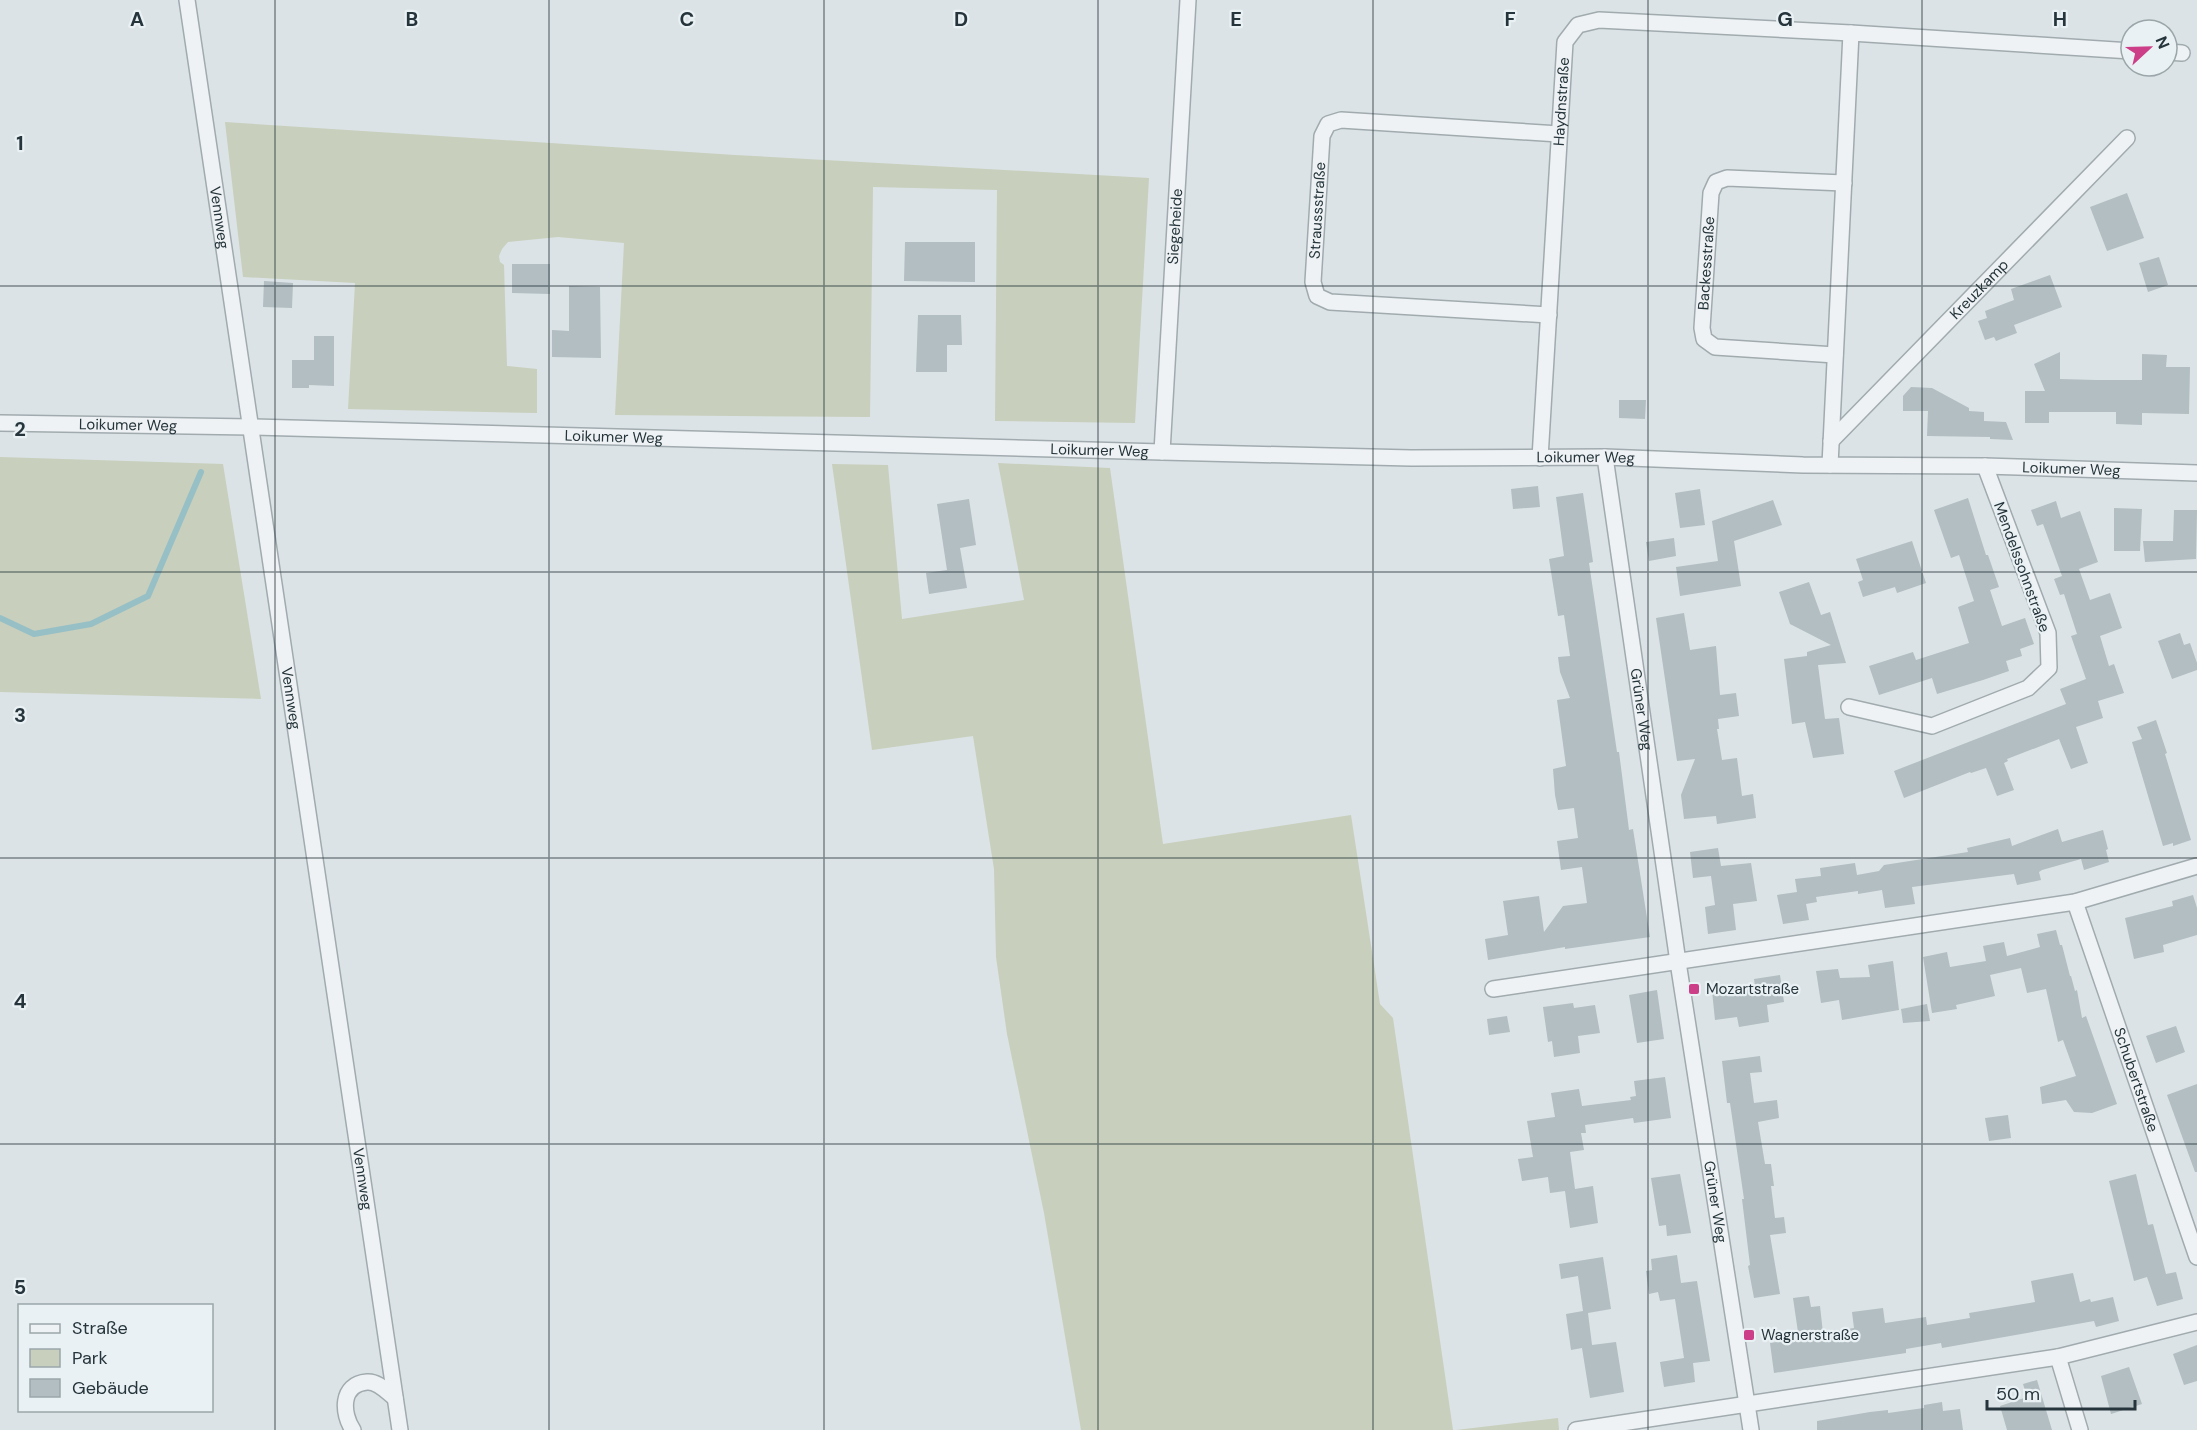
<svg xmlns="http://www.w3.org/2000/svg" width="2197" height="1430" viewBox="0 0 2197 1430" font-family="'DM Sans',sans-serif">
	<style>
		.green { fill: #c8cfbc }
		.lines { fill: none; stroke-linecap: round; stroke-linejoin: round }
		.stream { stroke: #96bfc6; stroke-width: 6 }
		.building { fill: #b2bec2 }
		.street-casing { stroke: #a1abaf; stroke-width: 18 }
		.street { stroke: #eef2f4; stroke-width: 15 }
		.grid { fill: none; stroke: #25353b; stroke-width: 1.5; stroke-opacity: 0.55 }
		.poi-dot { fill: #cc3e87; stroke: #eaf1f4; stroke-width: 2 }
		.labels { text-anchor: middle; stroke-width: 4.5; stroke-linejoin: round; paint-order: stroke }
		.street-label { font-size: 15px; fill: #25353b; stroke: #eaf1f4 }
		.poi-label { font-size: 15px; fill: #25353b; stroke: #eaf1f4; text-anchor: start }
		.grid-label { font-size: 20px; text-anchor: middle; font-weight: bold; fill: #25353b; stroke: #eaf1f4; stroke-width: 4.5; stroke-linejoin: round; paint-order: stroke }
	</style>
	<rect width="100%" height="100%" fill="#dbe3e6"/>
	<g class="green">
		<path d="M225,122L735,155L1149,178L1135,423L995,421L997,190L873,187L870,417L615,415L624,243L558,237L508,242L502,249L499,256L500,262L504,265L507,366L537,369V413L348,409L355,283L243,277Z"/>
		<path d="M0,457L223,464L261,699L0,692Z"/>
		<path d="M998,463L1110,468L1163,844L1351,815L1380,1004L1393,1018L1453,1430H1081L1044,1213L1007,1034L996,957L994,869L973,736L872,750L832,464L888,465L902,619L1024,600Z"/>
		<path d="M1558,1418L1559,1430H1456Z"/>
	</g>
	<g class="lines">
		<path class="stream" d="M0,618L34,634L91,624L148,596L201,472"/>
	</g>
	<g class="building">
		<path d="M2127,193L2144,238L2107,251L2090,207Z"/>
		<path d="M905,242H975V282L904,281Z"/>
		<path d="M2159,257L2168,285L2148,292L2139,263Z"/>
		<path d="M512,264H550V294L512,293Z"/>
		<path d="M2050,275L2062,307L2014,325L2017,333L1996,341L1994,337L1985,340L1978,321L1987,318L1985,311L2014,300L2011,289Z"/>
		<path d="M264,281L293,283L292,308L263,307Z"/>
		<path d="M569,286L600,287L601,358L552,357V330L569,331Z"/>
		<path d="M918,315H961L962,345H947V372H916Z"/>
		<path d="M314,336H334V386L309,385V388H292V360H314Z"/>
		<path d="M2060,352V379L2096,380H2142V354L2167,355L2166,367H2190L2189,414L2142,413V425L2116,424V412H2049V423H2025V391H2045L2034,364Z"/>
		<path d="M1911,387L1932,388L1969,408V411L1984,412V421L2006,422L2013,440L1990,439V437L1927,436L1928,411H1903V396Z"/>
		<path d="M1619,400H1646L1645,419L1619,418Z"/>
		<path d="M1538,486L1540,507L1513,509L1511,489Z"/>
		<path d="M1700,489L1705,525L1680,528L1675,493Z"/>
		<path d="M1583,493L1593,562L1589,563L1617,752H1619L1629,830L1633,829L1650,937L1565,949V947L1488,960L1485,939L1508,935L1503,901L1539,896L1544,932L1563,906L1587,903L1582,867L1561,870L1557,841L1578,838L1574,808L1558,810L1555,795L1553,769L1566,766L1557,700L1570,698L1560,672L1558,657L1570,656L1564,615L1558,616L1549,559L1564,556L1556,497Z"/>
		<path d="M1968,498L1986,555H1988L1999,587L1990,590L2002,626L2025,618L2034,644L2020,649L2022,656L2006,661L2009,671L1983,680L1937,694L1932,678L1879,695L1869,666L1913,652L1916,660L1969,643L1958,607L1974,601L1959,555L1951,558L1934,510Z"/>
		<path d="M969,499L976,545L960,548L967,588L929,594L926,573L947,570L937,504Z"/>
		<path d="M1773,500L1782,525L1734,541L1741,586L1680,596L1676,567L1718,561L1712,521Z"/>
		<path d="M2056,501L2061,518L2080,511L2098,562L2079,569L2090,600L2110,593L2122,628L2100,636L2109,666L2114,664L2124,693L2098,701L2103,718L2076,727L2088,763L2071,769L2059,739L2007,759L2008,761L2004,763L2014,790L1997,796L1986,768L1971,773L1970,772L1904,798L1894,771L2066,704L2060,689L2086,679L2071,636L2077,634L2064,594L2060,595L2054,579L2062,576L2043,524L2037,526L2031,510Z"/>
		<path d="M2114,508L2142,509L2140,551H2114Z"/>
		<path d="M2174,510H2197L2196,559L2145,562L2143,541H2173Z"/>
		<path d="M1674,538L1676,556L1649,561L1646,542Z"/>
		<path d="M1912,541L1926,583L1897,593L1895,587L1863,597L1858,582L1863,580L1856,559Z"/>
		<path d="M1809,582L1821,615L1830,612L1846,663L1818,665L1825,719L1839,718L1844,754L1813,758L1805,722L1792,724L1784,659L1807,656V652L1831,645L1790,624L1779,592Z"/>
		<path d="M1684,613L1690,650L1716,646L1720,695L1736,693L1739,716L1718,719L1719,729H1717L1722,760L1737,758L1742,796L1753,794L1756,818L1717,824L1716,816L1684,819L1681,795L1695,759L1677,761L1656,618Z"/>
		<path d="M2180,633L2184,645L2190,643L2197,663V670L2172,679L2158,641Z"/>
		<path d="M2156,720L2167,753L2165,754L2191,840L2173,846V843L2163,846L2132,742L2142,739L2137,727Z"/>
		<path d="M2058,829L2062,842L2103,830L2108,849L2106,850L2109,862L2084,870L2081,859L2042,870L2039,872L2041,880L2017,885L2014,874L1912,887L1915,904L1885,908L1882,890L1858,894V891L1816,897L1817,902L1806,904L1809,920L1783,924L1777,895L1797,892L1795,879L1821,876L1820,868L1855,863L1857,875L1879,871L1884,865L1968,852L1967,848L2010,838L2012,846Z"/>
		<path d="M1718,848L1721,866L1751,863L1757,901L1733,904L1736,930L1708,934L1705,907L1715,905L1711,876L1693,878L1690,852Z"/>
		<path d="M2193,895L2197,908V935L2163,945L2164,952L2134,959L2125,918L2173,906L2172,901Z"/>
		<path d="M2056,930L2060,945H2062L2070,976H2071L2075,991L2077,990L2082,1018L2086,1016L2117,1104L2092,1113L2074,1112L2066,1100L2042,1104L2040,1087L2076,1076L2063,1040L2058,1042L2046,989L2027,993L2021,968L1990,975L1995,996L1956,1005L1957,1009L1932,1013L1923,957L1947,952L1950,967L1986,961L1983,946L2004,942L2007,956L2040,947L2037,934Z"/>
		<path d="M1893,961L1899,1010L1842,1020L1839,1000L1821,1003L1816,971L1838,969L1840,978L1870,977L1868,965Z"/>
		<path d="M1780,975L1784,1002L1767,1005L1769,1022L1739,1027L1737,1017L1715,1020L1712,991L1755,986L1754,979Z"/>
		<path d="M1657,990L1664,1039L1637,1043L1629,995Z"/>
		<path d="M1573,1003L1574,1008L1595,1005L1600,1033L1578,1036L1580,1053L1554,1057L1552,1041L1548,1042L1543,1007Z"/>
		<path d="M1927,1004L1930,1021L1903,1023L1901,1009Z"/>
		<path d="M1507,1016L1510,1032L1489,1035L1487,1019Z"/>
		<path d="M2176,1026L2185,1052L2156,1063L2146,1036Z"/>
		<path d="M1760,1056L1762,1072L1750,1073L1754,1103L1777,1100L1779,1118L1758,1122L1765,1164H1771L1774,1186H1771L1775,1218L1784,1217L1786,1233L1770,1235L1780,1294L1754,1298L1748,1266L1750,1265L1742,1199H1744L1730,1103H1727L1722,1061Z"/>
		<path d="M1665,1077L1671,1118L1634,1123L1633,1118L1585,1125L1586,1133H1581L1584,1150L1570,1152L1575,1189L1593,1186L1598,1223L1570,1228L1565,1191L1550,1193L1548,1177L1522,1181L1518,1159L1533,1157L1527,1121L1555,1117L1551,1093L1579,1089L1582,1106L1631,1100L1630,1097L1636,1096L1634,1081Z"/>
		<path d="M2197,1084V1172H2195L2167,1095Z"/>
		<path d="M2008,1115L2011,1138L1989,1141L1985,1118Z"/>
		<path d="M1680,1174L1691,1233L1667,1236L1666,1225L1659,1226L1651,1178Z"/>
		<path d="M2136,1174L2148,1225L2153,1224L2166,1274L2176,1272L2183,1299L2157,1306L2147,1277L2134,1281L2109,1181Z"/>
		<path d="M1677,1255L1681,1283L1697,1281L1710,1361L1693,1363L1695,1382L1664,1387L1660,1362L1684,1358L1675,1299L1660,1301L1658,1292L1649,1294L1646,1271L1652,1270L1651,1259Z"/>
		<path d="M1603,1257L1611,1309L1588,1313L1592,1345L1616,1342L1624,1392L1590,1398L1582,1348L1571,1350L1566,1314L1583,1311L1578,1276L1561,1279L1559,1264Z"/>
		<path d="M2073,1273L2080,1302L2090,1299L2091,1302L2113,1297L2119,1321L2096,1327L2094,1321L1942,1348L1941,1343L1906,1349V1353L1774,1373L1770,1343L1799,1339L1793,1298L1809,1296L1811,1307L1820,1306L1823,1333L1854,1328L1852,1312L1883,1308L1885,1323L1926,1317L1927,1325L1970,1318L1969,1313L2035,1302L2031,1281Z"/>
		<path d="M2197,1345V1381L2184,1385L2173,1354Z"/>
		<path d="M2129,1367L2142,1404L2111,1414L2101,1376Z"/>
		<path d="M2037,1380L2052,1430H2007L2000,1406L2027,1397L2023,1384Z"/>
		<path d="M1942,1402L1943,1411L1960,1409L1963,1430H1817V1421L1870,1412L1888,1410V1413L1924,1408V1405Z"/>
	</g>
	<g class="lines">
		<g class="street-casing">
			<g id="street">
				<path id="s1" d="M187,0L400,1430"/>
				<path d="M2167,52L2182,53"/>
				<path id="s2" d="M1549,315L1330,302L1317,296L1313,282L1322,136L1328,124L1341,120L1559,134"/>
				<path id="s3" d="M1835,355L1715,347L1704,339L1702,328L1711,193L1716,182L1727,178L1844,183"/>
				<path id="s4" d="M0,423L251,427L1162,452L1411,458L1605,457L1803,465L1985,466L2197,473"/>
				<path id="s5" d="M1831,441L2127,138"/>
				<path id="s6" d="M1162,452L1188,0"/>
				<path id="s7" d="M1605,457L1678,962L1751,1430"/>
				<path id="s8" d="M1540,458L1565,42L1578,25L1599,20L1851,33L2131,51"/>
				<path d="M1830,465L1851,33"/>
				<path d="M1849,707L1932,726L2028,688L2049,668L2048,633L1985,466"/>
				<path id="s9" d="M2075,902L2197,1257"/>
				<path d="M1493,989L2075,902L2197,866"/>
				<path d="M2058,1357L2080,1430"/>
				<path d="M353,1430C342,1414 340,1384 367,1382C378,1381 387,1392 395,1398"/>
				<path d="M1576,1430L2058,1357L2197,1322"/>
			</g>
		</g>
		<use href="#street" class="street"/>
	</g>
	<path class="grid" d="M275,0V1430M549,0V1430M824,0V1430M1098,0V1430M1373,0V1430M1648,0V1430M1922,0V1430M0,286H2197M0,572H2197M0,858H2197M0,1144H2197"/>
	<g class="poi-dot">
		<rect x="1688" y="983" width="12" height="12" rx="3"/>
		<rect x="1743" y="1329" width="12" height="12" rx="3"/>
	</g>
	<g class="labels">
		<g class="street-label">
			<text dy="5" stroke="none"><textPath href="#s8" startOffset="357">Haydnstraße</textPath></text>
			<text dy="5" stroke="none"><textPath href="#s2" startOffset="320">Straussstraße</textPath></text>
			<text dy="5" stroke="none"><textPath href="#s1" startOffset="220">Vennweg</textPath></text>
			<text dy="5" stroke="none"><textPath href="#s6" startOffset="226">Siegeheide</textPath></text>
			<text dy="5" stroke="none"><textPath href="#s3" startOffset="210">Backesstraße</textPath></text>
			<text dy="5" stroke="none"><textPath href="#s5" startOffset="212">Kreuzkamp</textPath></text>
			<text dy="5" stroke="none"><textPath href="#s4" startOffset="128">Loikumer Weg</textPath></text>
			<text dy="5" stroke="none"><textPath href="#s4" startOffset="614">Loikumer Weg</textPath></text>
			<text dy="5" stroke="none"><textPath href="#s4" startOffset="1100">Loikumer Weg</textPath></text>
			<text dy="5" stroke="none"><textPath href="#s4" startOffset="1586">Loikumer Weg</textPath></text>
			<text dy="5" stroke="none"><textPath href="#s4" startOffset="2072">Loikumer Weg</textPath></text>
			<text transform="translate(2022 567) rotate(70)" y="5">Mendelssohnstraße</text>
			<text dy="5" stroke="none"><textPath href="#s1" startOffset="706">Vennweg</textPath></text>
			<text dy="5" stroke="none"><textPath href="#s7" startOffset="255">Grüner Weg</textPath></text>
			<text dy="5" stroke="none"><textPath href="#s9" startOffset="188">Schubertstraße</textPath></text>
			<text dy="5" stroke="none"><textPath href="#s1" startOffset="1192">Vennweg</textPath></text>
			<text dy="5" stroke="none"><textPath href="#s7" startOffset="753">Grüner Weg</textPath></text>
		</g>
		<g class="poi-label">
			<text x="1706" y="994">Mozartstraße</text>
			<text x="1761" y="1340">Wagnerstraße</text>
		</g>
	</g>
	<g class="grid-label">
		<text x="137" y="26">A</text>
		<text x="412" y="26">B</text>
		<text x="687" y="26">C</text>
		<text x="961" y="26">D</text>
		<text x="1236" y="26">E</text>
		<text x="1510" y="26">F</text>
		<text x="1785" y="26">G</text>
		<text x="2060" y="26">H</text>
		<text x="20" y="150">1</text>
		<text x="20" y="436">2</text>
		<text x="20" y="722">3</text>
		<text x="20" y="1008">4</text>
		<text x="20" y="1294">5</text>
	</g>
	<rect x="18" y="1304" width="195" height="108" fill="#eaf1f4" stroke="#9ba6aa" stroke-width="1.5"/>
	<rect x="30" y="1324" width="30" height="9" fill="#eef2f4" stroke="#9ba6aa" stroke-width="1.5"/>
	<text x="72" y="1334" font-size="18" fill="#25353b">Straße</text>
	<rect x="30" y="1349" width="30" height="18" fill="#c8cfbc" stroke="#9ba6aa" stroke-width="1.5"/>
	<text x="72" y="1364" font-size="18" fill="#25353b">Park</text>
	<rect x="30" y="1379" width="30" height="18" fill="#b2bec2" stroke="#9ba6aa" stroke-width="1.5"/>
	<text x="72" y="1394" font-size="18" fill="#25353b">Gebäude</text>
	<g transform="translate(2149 48) rotate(68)"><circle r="28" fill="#eaf1f4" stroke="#9ba6aa" stroke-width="1.5"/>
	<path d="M0-4.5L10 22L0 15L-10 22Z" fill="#cc3e87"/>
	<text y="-9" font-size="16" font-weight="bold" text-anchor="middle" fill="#25353b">N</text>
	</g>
	<path d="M1987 1400v9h148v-9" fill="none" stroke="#25353b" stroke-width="3"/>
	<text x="1996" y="1400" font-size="18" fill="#25353b" stroke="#eaf1f4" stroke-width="4.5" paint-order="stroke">50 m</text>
</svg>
